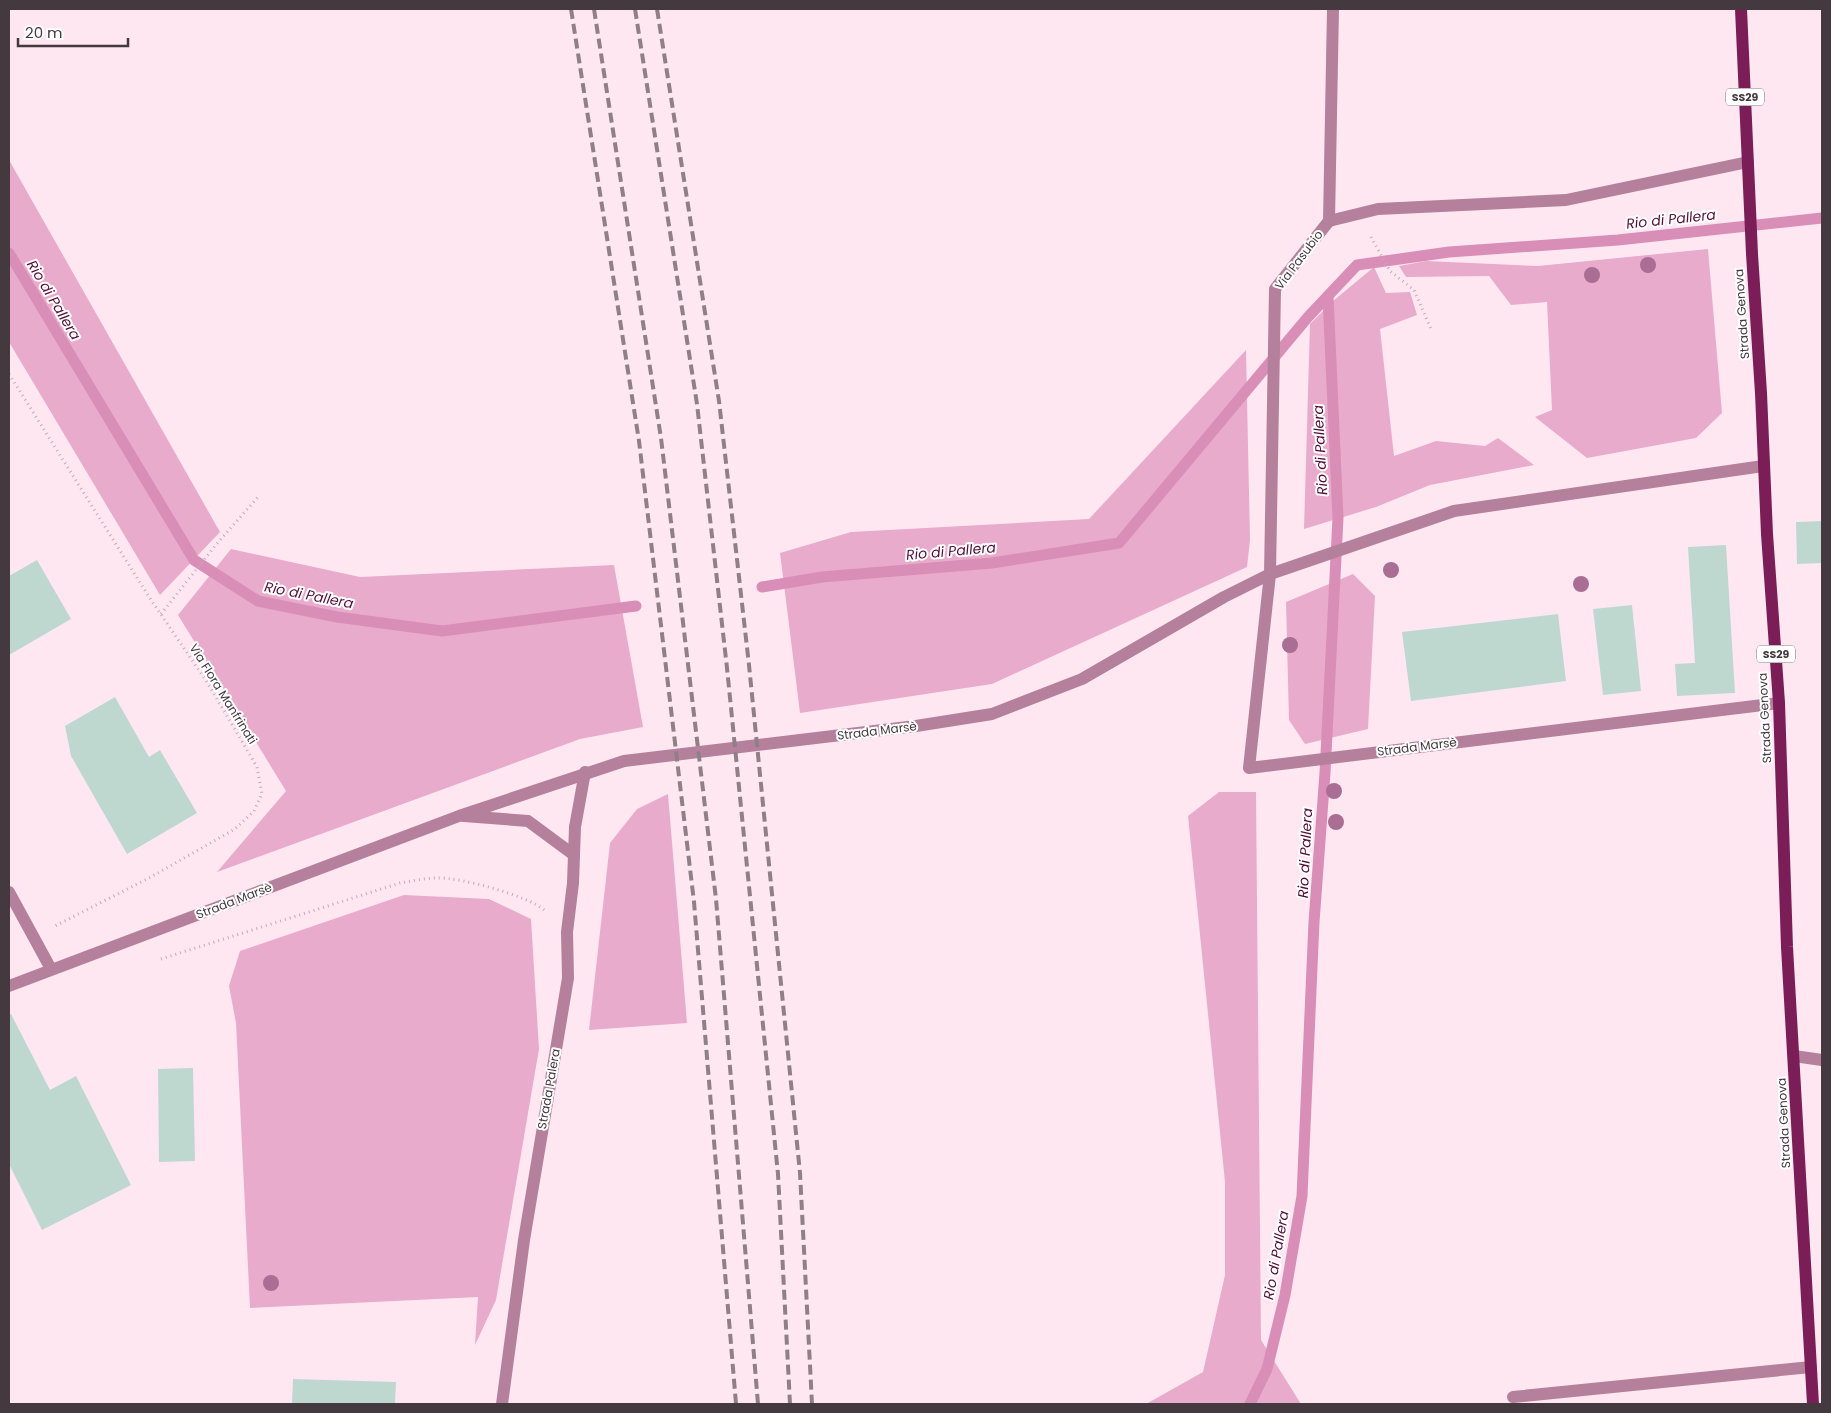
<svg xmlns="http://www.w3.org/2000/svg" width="1831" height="1413" viewBox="0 0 1831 1413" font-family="Poppins,sans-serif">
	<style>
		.green { fill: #e9abcb }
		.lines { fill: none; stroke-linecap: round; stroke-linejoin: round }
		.stream { stroke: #d98eb7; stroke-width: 11 }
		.building { fill: #bed8d0 }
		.path { stroke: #bfacb5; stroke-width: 3; stroke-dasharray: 1 4; stroke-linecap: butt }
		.minor { stroke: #b5809c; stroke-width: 12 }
		.major { stroke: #7b1e58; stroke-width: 12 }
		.rail { stroke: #8f8087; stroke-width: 4; stroke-dasharray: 10 5; stroke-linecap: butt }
		.tree { fill: #aa6d93 }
		.labels { text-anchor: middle; stroke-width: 4; stroke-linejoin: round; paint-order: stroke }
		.shield { fill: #fff; stroke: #7b7478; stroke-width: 1 }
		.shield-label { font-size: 11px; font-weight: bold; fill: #43393e }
		.street-label { font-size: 12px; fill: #43393e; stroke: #fff }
		.water-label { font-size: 14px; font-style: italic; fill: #520f3a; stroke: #fff }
	</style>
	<rect width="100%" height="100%" fill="#ffe7f2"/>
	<g class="green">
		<path d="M9,160L220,532L160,595L9,342Z"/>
		<path d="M1708,249L1722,413L1696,438L1587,458L1535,417L1552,410L1547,302L1511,305L1489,276L1406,277L1399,266L1426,261L1538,266Z"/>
		<path d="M1374,267L1386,293L1410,292L1417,315L1380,329L1394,456L1436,441L1485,446L1498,438L1534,465L1430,485L1376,507L1304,529L1310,324L1333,301Z"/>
		<path d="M1246,350L1250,540L1247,567L992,684L800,713L780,553L851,532L1089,519Z"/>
		<path d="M231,549L360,577L614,565L643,727L580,739L217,872L286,791L178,615Z"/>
		<path d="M1353,574L1375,596L1368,729L1305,744L1289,720L1286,602Z"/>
		<path d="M1219,792H1256L1261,1340L1301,1404H1146L1203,1372L1225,1275V1182L1188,816Z"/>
		<path d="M668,794L687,1023L589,1030L610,843L637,809Z"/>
		<path d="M404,895L489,899L531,919L539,1049L496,1300L475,1345L478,1297L250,1308L236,1023L229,986L240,951Z"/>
	</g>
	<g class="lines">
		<g class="stream">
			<path d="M9,253L194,560L258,601L337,617L442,631L636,606"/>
			<path d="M762,587L822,577L992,563L1119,543L1308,317L1357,265L1449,252L1618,240L1822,218"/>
			<path d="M1250,1404L1267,1369L1285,1295L1302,1196L1314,922L1325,773L1338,518L1328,296"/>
		</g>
	</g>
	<g class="building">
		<path d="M1822,521V563L1797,564L1796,522Z"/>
		<path d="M1726,545L1735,693L1677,696L1675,664L1695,663L1688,547Z"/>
		<path d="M37,560L71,619L9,655V576Z"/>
		<path d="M1632,605L1641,691L1603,695L1593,609Z"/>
		<path d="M1558,614L1566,681L1411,701L1402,632Z"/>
		<path d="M115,697L149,757L160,750L197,813L127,854L71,756L65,726Z"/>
		<path d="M11,1014L50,1090L76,1076L131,1185L42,1230L9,1164V1015Z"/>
		<path d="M193,1068L195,1161L159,1162L158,1069Z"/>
		<path d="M293,1379L396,1382L395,1404H292Z"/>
	</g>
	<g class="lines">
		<g class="path">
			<path d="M1371,237L1390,271L1414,290L1431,329"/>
			<path d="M9,374L151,600L207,682L257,767L262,794L254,811L235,829L149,878L55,926"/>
			<path d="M161,614L215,546L258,497"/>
			<path d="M161,959L400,883C412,881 425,878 438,878C459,877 529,896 544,910"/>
		</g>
		<g class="minor">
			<path d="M1333,9L1329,221L1275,289L1270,574L1249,768L1779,703"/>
			<path d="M1329,221L1378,209L1566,200L1748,162"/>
			<path d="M464,816L528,821L574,855"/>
			<path d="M9,892L51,969"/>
			<path d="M9,986L459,816L624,761L916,726L992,714L1082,679L1224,597L1270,574L1454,511L1763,466"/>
			<path d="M1794,1056L1822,1060"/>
			<path d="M1513,1397L1811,1367"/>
			<path d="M502,1404L524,1240L568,978L567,932L573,883L575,827L585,772"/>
		</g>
		<path class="major" d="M1741,9L1752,254L1761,393L1767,534L1779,703L1787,947L1813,1404"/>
		<g class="rail">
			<path d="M571,9L639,441L694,902L736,1404"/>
			<path d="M594,9L661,438L716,899L758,1404"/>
			<path d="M635,9L697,404L727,668L778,1174L790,1404"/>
			<path d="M657,9L719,401L749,665L800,1173L812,1404"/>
		</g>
	</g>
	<g class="tree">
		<circle cx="1648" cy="265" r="8"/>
		<circle cx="1592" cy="275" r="8"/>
		<circle cx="1391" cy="570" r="8"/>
		<circle cx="1581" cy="584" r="8"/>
		<circle cx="1290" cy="645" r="8"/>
		<circle cx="1334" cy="791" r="8"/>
		<circle cx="1336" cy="822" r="8"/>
		<circle cx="271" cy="1283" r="8"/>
	</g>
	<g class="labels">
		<g class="shield">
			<rect x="1726" y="88.5" width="38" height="17" rx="4"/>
			<rect x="1757" y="645.5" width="38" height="17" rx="4"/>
		</g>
		<g class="shield-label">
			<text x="1745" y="101">SS29</text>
			<text x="1776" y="658">SS29</text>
		</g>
		<g class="street-label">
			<text transform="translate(1299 260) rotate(-53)" y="4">Via Pasubio</text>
			<text transform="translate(1742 314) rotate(-94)" y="4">Strada Genova</text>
			<text transform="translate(223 694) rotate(58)" y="4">Via Flora Manfrinati</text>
			<text transform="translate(1765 718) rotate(-93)" y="4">Strada Genova</text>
			<text transform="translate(877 731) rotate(-7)" y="4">Strada Marsè</text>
			<text transform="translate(1417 747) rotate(-7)" y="4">Strada Marsè</text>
			<text transform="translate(234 901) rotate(-21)" y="4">Strada Marsè</text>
			<text transform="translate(549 1089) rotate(-80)" y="4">Strada Palera</text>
			<text transform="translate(1784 1123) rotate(-93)" y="4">Strada Genova</text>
		</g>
		<g class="water-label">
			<text transform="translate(1671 219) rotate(-6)" y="5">Rio di Pallera</text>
			<text transform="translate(54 300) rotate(59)" y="5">Rio di Pallera</text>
			<text transform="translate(1320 450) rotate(-93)" y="5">Rio di Pallera</text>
			<text transform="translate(951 551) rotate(-5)" y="5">Rio di Pallera</text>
			<text transform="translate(309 595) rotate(11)" y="5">Rio di Pallera</text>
			<text transform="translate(1305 853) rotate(-87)" y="5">Rio di Pallera</text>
			<text transform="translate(1276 1255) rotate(-80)" y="5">Rio di Pallera</text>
		</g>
	</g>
	<rect width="1831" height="1413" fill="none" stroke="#43393e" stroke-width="20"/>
	<path d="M18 38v8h110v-8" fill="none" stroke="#43393e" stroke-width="2.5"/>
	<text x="25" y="38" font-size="15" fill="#43393e" stroke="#ffffff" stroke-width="4" paint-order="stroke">20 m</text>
</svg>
